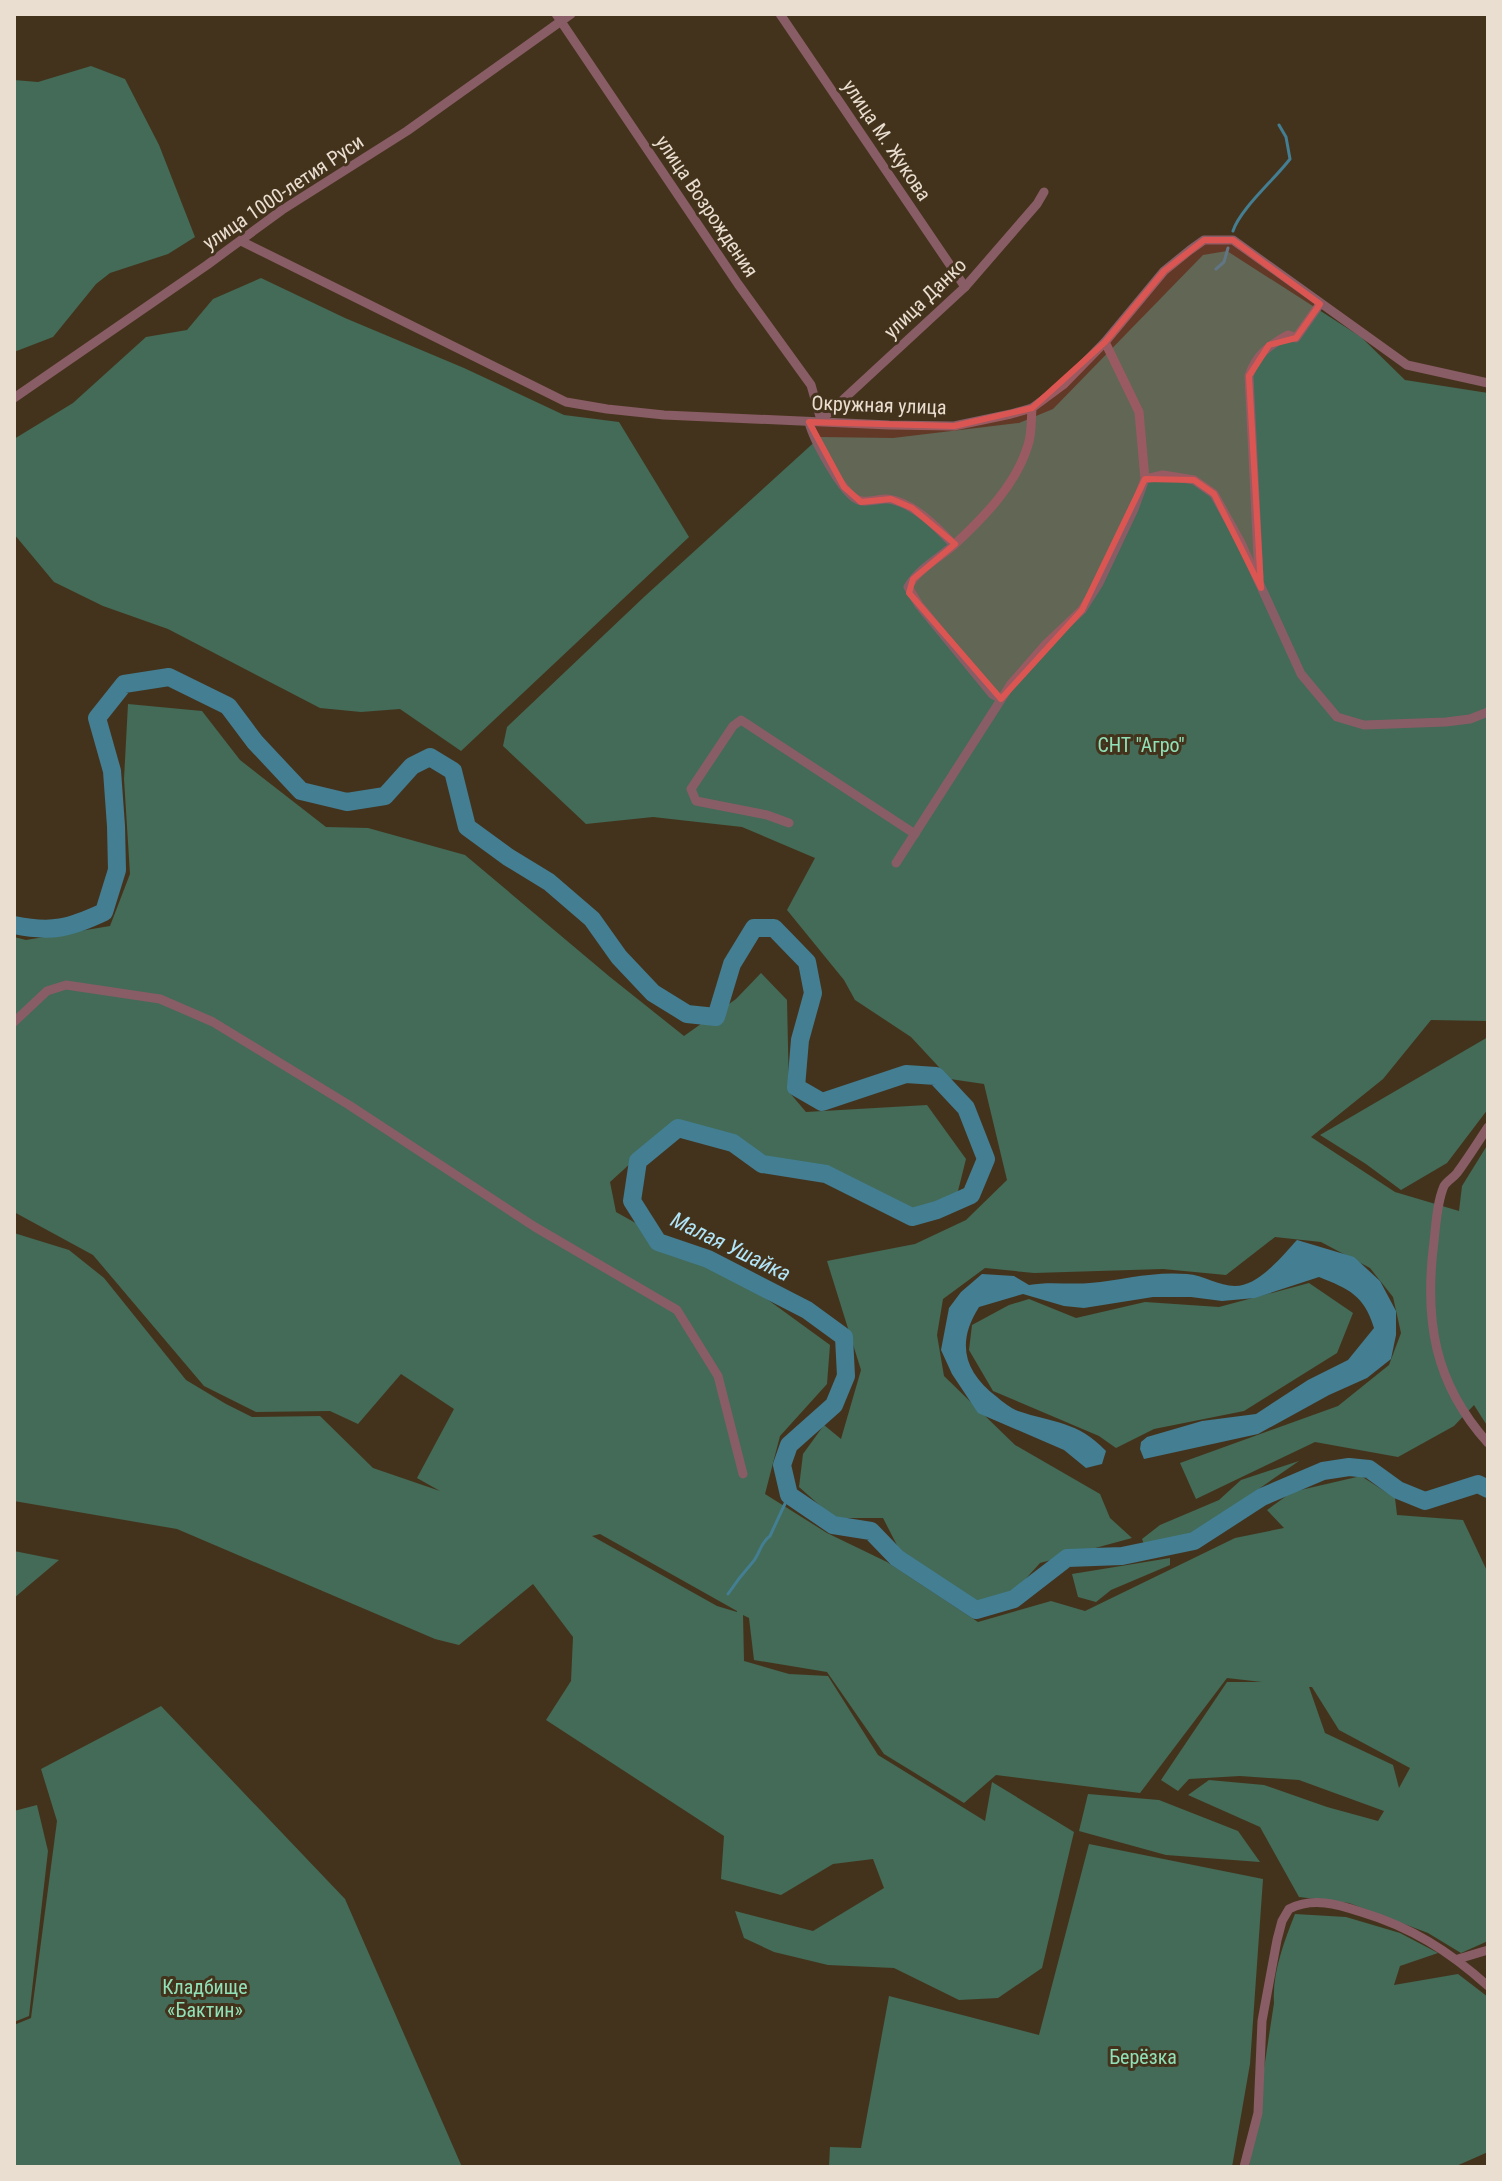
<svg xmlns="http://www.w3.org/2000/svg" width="1502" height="2181" viewBox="0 0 1502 2181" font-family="'Roboto Condensed',sans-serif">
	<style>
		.green { fill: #436b57; fill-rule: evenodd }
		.water { fill: #437e93 }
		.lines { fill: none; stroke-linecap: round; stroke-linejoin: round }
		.stream { stroke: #437e93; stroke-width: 3 }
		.river { stroke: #437e93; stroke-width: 18 }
		.minor { stroke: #895d66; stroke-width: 9 }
		.marked { fill: #db5652; fill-opacity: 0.2; stroke: #db5652; stroke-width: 6; stroke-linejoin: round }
		.labels { text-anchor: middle; stroke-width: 6; stroke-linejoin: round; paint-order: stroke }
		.street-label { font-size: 20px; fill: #e9ded0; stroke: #44331c }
		.park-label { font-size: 20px; fill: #90e1b8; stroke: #44331c }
		.water-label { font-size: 22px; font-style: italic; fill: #b1e5f9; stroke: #44331c }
	</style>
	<rect width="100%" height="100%" fill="#44331c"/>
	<g class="green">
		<path d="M91,66L125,79L159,145L195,237L168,254L110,273L96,284L53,337L14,352V80L38,82Z"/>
		<path d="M1227,251L1361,337L1405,380L1488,393V1021L1431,1020L1383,1079L1311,1137L1395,1192L1459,1211L1462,1186L1488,1144V1427L1474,1405L1454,1426L1398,1457L1315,1442L1196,1499L1180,1463L1338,1406L1389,1365L1401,1333L1393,1297L1370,1268L1321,1242L1275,1237L1226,1275L1163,1269L1034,1273L985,1268L943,1299L937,1335L944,1376L1015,1445L1100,1494L1110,1518L1132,1538L1040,1563L1012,1594L976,1603L901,1553L883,1518H834L799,1487L803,1454L824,1425L841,1439L861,1370L827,1261L915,1244L966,1220L1007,1180L984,1084L950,1079L911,1037L855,1000L844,980L787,910L815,858L742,827L653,817L586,824L503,746L507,727L644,597L820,437L893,438L1019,423L1053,409L1203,255Z"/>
		<path d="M261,278L345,318L464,368L564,415L619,422L689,537L461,751L400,709L361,712L320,708L168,629L103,606L54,582L14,534V439L73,403L146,337L187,330L213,299Z"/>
		<path d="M128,704L202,711L240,760L326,827L368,828L465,855L610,977L684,1036L736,999L761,973L787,1000L789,1092L806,1112L927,1105L966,1159L957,1195L915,1211L864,1189L770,1163L678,1120L610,1182L616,1212L753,1289L830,1345L827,1384L780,1436L765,1494L827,1533L887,1562L978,1622L1051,1601L1085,1611L1235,1538L1284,1528L1267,1510L1292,1492L1361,1476L1395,1498L1397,1515L1463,1520L1488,1573V1941L1461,1953L1428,1933L1349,1903L1299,1897L1260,1827L1188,1795L1209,1780L1264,1785L1327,1807L1378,1821L1384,1811L1299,1780L1240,1776L1189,1779L1178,1791L1161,1780L1227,1682H1262L1227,1678L1140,1793L996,1775L964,1803L884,1754L827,1672L754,1660L749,1618L743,1615L744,1661L789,1674L828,1676L878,1755L985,1821L992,1782L1074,1832L1042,1968L998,1998L959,2000L894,1968L828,1965L774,1952L744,1938L735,1911L813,1931L884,1888L873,1859L833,1864L781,1895L721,1879L724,1836L546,1720L571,1681L573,1637L533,1584L459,1645L435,1639L177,1529L14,1501V1233L69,1250L104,1278L186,1380L226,1404L252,1417L320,1416L373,1468L440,1491L417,1478L454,1409L401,1374L358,1424L330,1411L256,1412L204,1386L93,1255L14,1212V937L26,940L110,926L130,874L124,779ZM600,1534L737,1611V1612L717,1606L592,1536ZM1309,1687H1312L1339,1730L1410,1768L1399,1788L1393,1765L1325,1733Z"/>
		<path d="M1488,1037V1109L1447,1163L1401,1190L1366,1164L1320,1135Z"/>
		<path d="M1309,1283L1353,1313L1337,1353L1244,1411L1154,1429L1116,1448L1099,1436L993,1391L969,1350L972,1325L1009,1305L1029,1299L1076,1318L1145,1302L1219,1307Z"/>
		<path d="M1299,1461L1192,1535L1144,1544L1142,1539L1160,1525L1219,1500L1241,1480Z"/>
		<path d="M14,1551L59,1560L14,1598Z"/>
		<path d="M1170,1558V1565L1111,1590L1096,1602L1078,1597L1072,1574Z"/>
		<path d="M161,1706L345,1899L462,2167H14V2025L31,2018L57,1821L41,1769Z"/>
		<path d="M1088,1794L1159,1800L1238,1831L1260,1862L1166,1855L1079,1831Z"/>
		<path d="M37,1805L48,1851L29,2016L14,2022V1811Z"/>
		<path d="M1089,1844L1263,1879L1250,2064L1232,2167H829L830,2147L861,2148L889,1996L1039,2035Z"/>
		<path d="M1295,1914L1346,1917L1400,1933L1438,1953L1400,1966L1394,1985L1458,1974L1488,1997V2152L1454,2167H1249L1274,2003C1272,1973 1284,1942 1295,1914Z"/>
	</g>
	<path class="water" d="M1297,1240L1354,1257L1380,1281L1396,1311V1335L1391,1359L1367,1378L1329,1395L1258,1434L1144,1459L1140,1449L1141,1442L1147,1437L1202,1421L1256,1414L1308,1380L1348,1360L1374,1328C1364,1295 1349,1289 1319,1277L1255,1298L1222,1301L1191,1297H1153L1084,1308L1064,1306L1023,1294L979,1307C956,1343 964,1372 997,1397C1003,1402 1010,1408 1018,1411C1053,1423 1078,1421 1106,1451L1102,1464L1086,1468L1064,1450L978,1413L952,1374L941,1350L949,1308L961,1292L982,1274L1014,1276L1029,1285C1050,1281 1069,1285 1090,1283C1123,1280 1152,1271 1187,1274C1203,1275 1219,1286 1235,1286C1259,1286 1282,1256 1297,1240Z"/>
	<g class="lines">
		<g class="stream">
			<path d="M1233,231C1240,209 1274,180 1290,159L1286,137L1279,125"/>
			<path d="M1216,269L1224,262L1228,248"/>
			<path d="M728,1594C736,1582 743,1573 752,1563C760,1554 760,1543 770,1536L789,1495"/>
		</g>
		<path class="river" d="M14,925C52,933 70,928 104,912L117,870L116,826L112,771L97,718L124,684L169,677L228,706L255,742L301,791L347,802L385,796L412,766L430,757L453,771L467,827L508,857L549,882L592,919L619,957L653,993L687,1014L716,1017L732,964L754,928H774L807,962L813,993L800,1040L796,1087L822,1102L906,1074L936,1076L966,1108L986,1159L971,1195L937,1210L912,1217L826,1174L762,1164L733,1143L678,1128L638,1161L632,1201L658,1242L708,1259L807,1310L844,1337L846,1376L834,1405L789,1445L782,1465L789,1495L833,1525L871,1531L897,1558L976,1610L1014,1599L1067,1558L1122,1556L1194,1541L1262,1497L1323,1471L1349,1467L1369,1469L1398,1490L1425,1501L1478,1484L1488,1489"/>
		<g class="minor">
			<path d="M556,14L738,284L811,385L821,420L965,287L1037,204L1044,192"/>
			<path d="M780,14L965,287"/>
			<path d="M241,241L566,402L607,409L664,415L889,425L954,426L1011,414L1032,408L1063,385L1105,342L1164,271L1190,250L1204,240H1233L1407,365L1488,383"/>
			<path d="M14,398L207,265L282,210L407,131L571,14"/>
			<path d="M809,422C813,439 842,493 858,500C866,504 879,498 888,499C913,502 938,528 954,545"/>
			<path d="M1145,479L1163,475L1194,480L1214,494L1241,543L1301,674L1337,717L1364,725L1446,722L1470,719L1488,712"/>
			<path d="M1259,577L1249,376C1256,355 1268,346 1288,335L1296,338L1320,304"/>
			<path d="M1001,699L992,694L919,605L908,587C918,569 939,558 954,545C984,517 1016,485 1028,445C1032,434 1031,420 1032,408"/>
			<path d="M789,823L767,815L696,801L691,789L733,726L741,720L915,834"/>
			<path d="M896,863L1011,684L1046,644L1082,610L1099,583L1134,509L1145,479L1139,412L1105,342"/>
			<path d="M14,1022L47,991L66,985L160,999L213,1022L349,1105L535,1227L677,1310L718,1376L743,1474"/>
			<path d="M1488,1127C1478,1142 1468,1158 1457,1173C1453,1178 1447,1181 1444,1186C1437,1202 1436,1224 1434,1241C1424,1320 1434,1383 1488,1443"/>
			<path d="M1458,1959L1488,1950"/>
			<path d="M1244,2167L1258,2113L1262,2021L1277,1940L1282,1921L1289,1909C1313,1897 1337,1904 1361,1912C1411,1927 1449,1951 1488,1986"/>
		</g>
	</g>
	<path class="marked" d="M1204,240H1233L1320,304L1296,338L1269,345L1249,376L1261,588L1214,494L1194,480L1145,479L1082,610L1001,699L909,593L913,579L955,544L912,508L891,499L861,502L844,487L809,422L954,426L1032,408L1105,342L1164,271Z"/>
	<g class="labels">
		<g class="street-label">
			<text transform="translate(887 140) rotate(56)" y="7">улица М. Жукова</text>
			<text transform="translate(283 192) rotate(-34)" y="7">улица 1000-летия Руси</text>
			<text transform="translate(707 206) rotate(56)" y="7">улица Возрождения</text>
			<text transform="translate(925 298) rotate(-44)" y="7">улица Данко</text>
			<text transform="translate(879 405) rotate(2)" y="7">Окружная улица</text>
		</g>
		<g class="park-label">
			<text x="1141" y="752">СНТ "Агро"</text>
			<text x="205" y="1994">Кладбище<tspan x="205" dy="23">«Бактин»</tspan></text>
			<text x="1143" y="2064">Берёзка</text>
		</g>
		<g class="water-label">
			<text transform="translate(731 1246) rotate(26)" y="8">Малая Ушайка</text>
		</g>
	</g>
	<rect width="1502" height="2181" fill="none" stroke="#e9ded0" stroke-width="32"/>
</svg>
